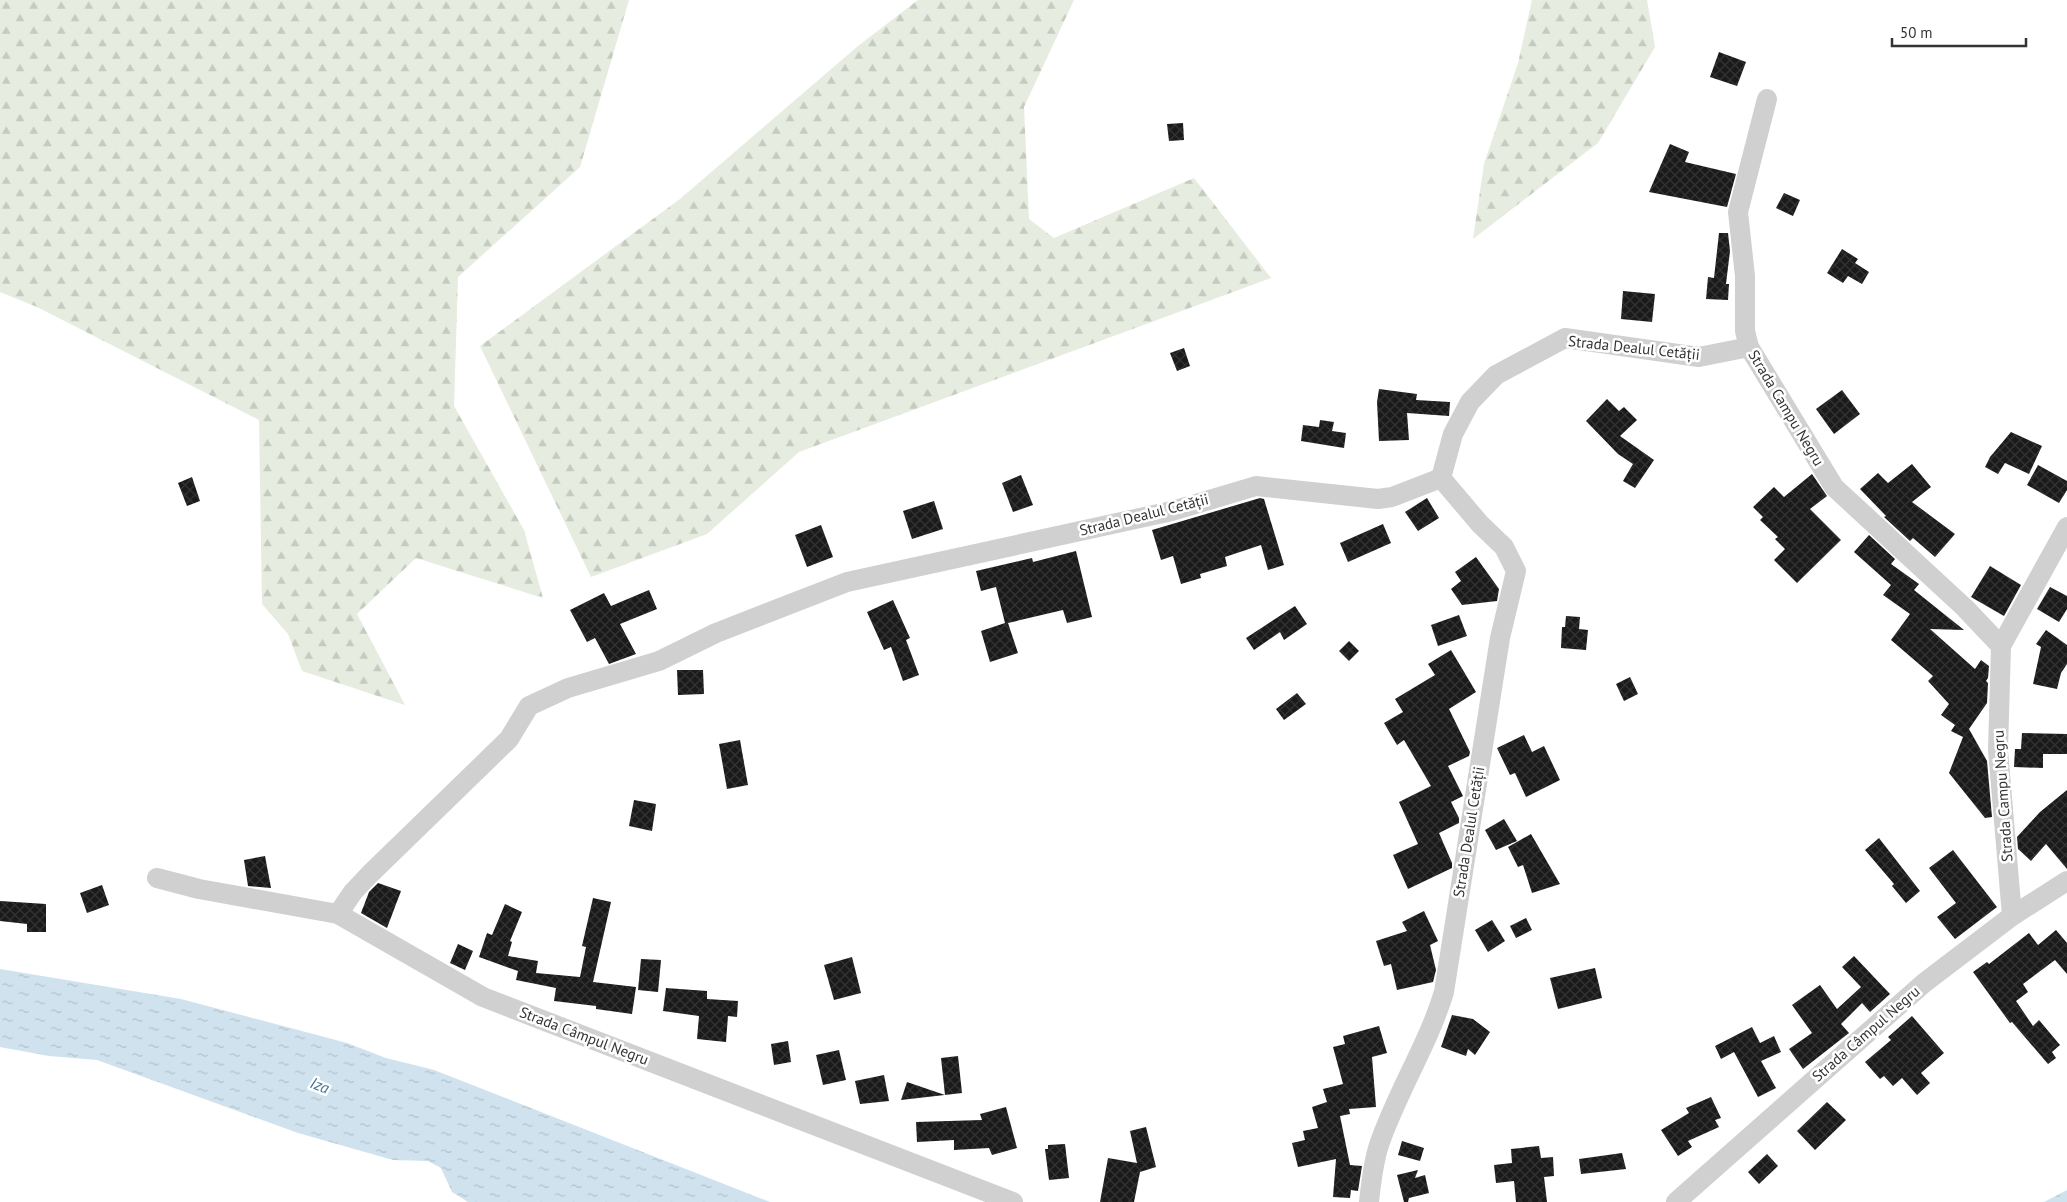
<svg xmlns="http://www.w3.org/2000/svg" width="2067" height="1202" viewBox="0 0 2067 1202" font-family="'PT Sans',sans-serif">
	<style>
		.forest { fill: url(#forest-firs) }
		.water { fill: url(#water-ripples) }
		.building { fill: url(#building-cross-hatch) }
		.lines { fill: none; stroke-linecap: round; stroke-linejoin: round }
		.street { stroke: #d0d0d0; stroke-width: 20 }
		.labels { text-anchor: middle; stroke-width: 5; stroke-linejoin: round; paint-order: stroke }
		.street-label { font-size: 15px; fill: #333; stroke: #fff }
		.water-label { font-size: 16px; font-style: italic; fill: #3f7597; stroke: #fff }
	</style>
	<defs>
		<pattern id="forest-firs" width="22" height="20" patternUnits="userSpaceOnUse" patternTransform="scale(1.25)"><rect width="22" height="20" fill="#e6ecdf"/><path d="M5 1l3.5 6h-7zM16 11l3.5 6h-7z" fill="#c6cbc0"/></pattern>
		<pattern id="water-ripples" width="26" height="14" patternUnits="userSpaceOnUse" patternTransform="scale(1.25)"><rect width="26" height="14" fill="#cfe2ee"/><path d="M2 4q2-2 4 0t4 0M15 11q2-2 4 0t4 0" fill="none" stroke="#b2c2cd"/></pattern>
		<pattern id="building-cross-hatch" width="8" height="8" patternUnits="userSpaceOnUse" patternTransform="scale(1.25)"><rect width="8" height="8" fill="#1a1a1a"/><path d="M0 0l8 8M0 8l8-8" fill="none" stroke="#333"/></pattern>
	</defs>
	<rect width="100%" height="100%" fill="#fff"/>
	<g class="forest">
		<path d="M0,0H629L580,167L458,277L454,406L524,530L543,598L416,558L357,614L405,705L302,671L288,634L262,604L259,420L37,307L0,292Z"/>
		<path d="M918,0H1074L1024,107L1029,219L1054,238L1194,178L1271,278L799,452L707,534L591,577L480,346L680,199L858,46Z"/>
		<path d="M1532,0H1647L1655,47L1598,143L1473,239L1484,164L1518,63Z"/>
	</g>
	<g class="water">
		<path d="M0,969L181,999L347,1043L386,1058L434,1070L770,1202H468L452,1192L441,1168L428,1161L393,1160L298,1133L97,1060L49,1056L0,1047Z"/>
		<path d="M2067,1190V1202H2044Z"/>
	</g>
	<g class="building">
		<path d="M1719,52L1746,62L1737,86L1710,77Z"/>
		<path d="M1183,123L1184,140L1169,141L1167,124Z"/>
		<path d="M1670,144L1689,152L1685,162L1736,174L1727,207L1649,192Z"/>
		<path d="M1784,193L1800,200L1793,216L1776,208Z"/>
		<path d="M1719,233H1728L1730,251L1726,284H1729L1728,300L1706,299L1708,277L1714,278Z"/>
		<path d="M1842,249L1858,259L1855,263L1869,272L1862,284L1848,276L1843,283L1827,273Z"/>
		<path d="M1623,291L1655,294L1652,322L1621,319Z"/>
		<path d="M1184,348L1190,366L1177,371L1170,353Z"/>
		<path d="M1379,389L1417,394L1416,400L1450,402L1449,416L1407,413L1409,440L1379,441L1377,402Z"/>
		<path d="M1842,390L1860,414L1834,434L1816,409Z"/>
		<path d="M1607,399L1619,411L1624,407L1637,420L1620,436L1654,460L1635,488L1623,481L1633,464L1618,454L1586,421Z"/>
		<path d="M1320,420L1334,422L1332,431L1346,433L1344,448L1301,441L1303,425L1319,427Z"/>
		<path d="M2011,432L2042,446L2029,474L2005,463L1998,474L1985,467L1990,457Z"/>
		<path d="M1912,464L1931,487L1912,502L1955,534L1935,557L1913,538L1910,541L1884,517L1886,516L1860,489L1878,473L1888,483Z"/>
		<path d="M2038,465L2067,481V490L2059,503L2027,485Z"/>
		<path d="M1812,474L1827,496L1810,509L1841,540L1797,583L1774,560L1785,549L1775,539L1778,537L1760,520L1763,517L1753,507L1774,487L1784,497Z"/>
		<path d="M1021,475L1033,505L1013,512L1002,483Z"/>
		<path d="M192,477L200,501L187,506L178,483Z"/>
		<path d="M1260,498L1264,499L1284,565L1268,570L1261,545L1225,557L1227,566L1200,574L1201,578L1181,584L1173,556L1161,560L1152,530Z"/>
		<path d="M1427,498L1439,518L1418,531L1405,512Z"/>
		<path d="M934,501L943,529L912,539L903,511Z"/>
		<path d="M1383,524L1391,543L1348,562L1340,543Z"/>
		<path d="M821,525L833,557L807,567L795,535Z"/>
		<path d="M1869,535L1895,559L1891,564L1919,584L1914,590L1964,630L1930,629L1975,669L1981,660L1989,666L1988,678L1986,681L1988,683L1987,703L1969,729L1987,761L1992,817L1985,818L1949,773L1963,737L1951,731L1955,725L1941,715L1949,704L1928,681L1933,676L1891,640L1910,614L1883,595L1891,585L1854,552Z"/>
		<path d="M1076,551L1092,617L1067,623L1063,610L1008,623L1018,653L990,662L981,631L1005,623L996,587L981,591L976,571L1032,558L1033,562Z"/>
		<path d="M1476,557L1499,589L1497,601L1462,605L1451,589L1461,581L1455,572Z"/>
		<path d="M1990,566L2021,585L2004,616L1971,597Z"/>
		<path d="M2050,587L2067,596V609L2059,622L2037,609Z"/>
		<path d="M649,590L657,609L620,624L636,654L609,664L595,638L587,642L570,610L604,593L611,606Z"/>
		<path d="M893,600L910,638L906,640L919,675L903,681L891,647L884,650L867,612Z"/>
		<path d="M1295,606L1307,624L1284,640L1280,632L1254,650L1246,638Z"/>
		<path d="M1459,615L1467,636L1438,646L1431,625Z"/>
		<path d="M1566,616L1580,617L1579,629L1588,630L1586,650L1561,648L1562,627H1565Z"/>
		<path d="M2046,630L2067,645V664L2061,673L2057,689L2033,684L2041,647L2036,644Z"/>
		<path d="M1349,641L1359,651L1349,661L1339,651Z"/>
		<path d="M1451,650L1476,692L1449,709L1470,752L1469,756L1448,766L1463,796L1451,802L1459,818V823L1439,833L1452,863V868L1408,889L1393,855L1418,844L1399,802L1431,786L1404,740L1397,745L1384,723L1403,712L1395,699L1435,675L1428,664Z"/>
		<path d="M677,670H703L704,694L678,695Z"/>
		<path d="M1630,677L1638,694L1624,701L1616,684Z"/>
		<path d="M1297,693L1306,704L1284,720L1276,709Z"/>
		<path d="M2022,733L2067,734V754H2043V768L2014,767L2015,749H2021Z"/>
		<path d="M1524,735L1532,752L1544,746L1560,780L1526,797L1515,773L1510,775L1497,748Z"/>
		<path d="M740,740L748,785L727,789L719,744Z"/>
		<path d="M2067,790V869L2046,844L2031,861L2018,849L2017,837L2040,812Z"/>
		<path d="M634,800L656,804L652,831L629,826Z"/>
		<path d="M1504,819L1517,841L1496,850L1485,830Z"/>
		<path d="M1531,834L1560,884L1532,893L1523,865L1518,867L1508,847Z"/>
		<path d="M1879,838L1920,891L1906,903L1892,886L1894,884L1865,850Z"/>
		<path d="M1953,850L1997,907L1955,939L1937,917L1956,903L1929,868Z"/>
		<path d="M265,856L271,888L248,886L244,860Z"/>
		<path d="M378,883L401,891L387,928L361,913L369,892Z"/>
		<path d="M102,885L109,905L87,913L80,893Z"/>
		<path d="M593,898L611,902L593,982L636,987L632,1014L596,1009V1006L554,1001L556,988L516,980L518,971L479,957L487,933L492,935L505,904L522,912L510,941L512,942L508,956L538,961L536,973L580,977L586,947L582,946Z"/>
		<path d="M0,901L46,904V932H27V924L0,921Z"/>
		<path d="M1424,911L1438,941L1430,945L1436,970L1433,982L1397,990L1391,964L1384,966L1376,941L1407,931L1402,922Z"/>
		<path d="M1526,918L1532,930L1516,938L1510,926Z"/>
		<path d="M1492,920L1505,941L1488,952L1475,930Z"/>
		<path d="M2056,930L2067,943V974L2055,960L2023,984L2028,992L2016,1001L2033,1026L2039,1020L2060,1045L2052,1052L2056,1058L2048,1064L2012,1022L2010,1023L1973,972L1987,962L1989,964L2029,933L2038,945Z"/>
		<path d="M458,944L473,951L465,970L450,963Z"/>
		<path d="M1854,956L1890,994L1870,1012L1862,1003L1841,1024L1849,1033L1803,1069L1789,1049L1812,1033L1792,1005L1820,985L1837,1009L1861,987L1842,967Z"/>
		<path d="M852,957L861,993L834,1000L824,965Z"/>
		<path d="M641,959L661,960L658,992L638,990Z"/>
		<path d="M1595,968L1602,998L1558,1009L1550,978Z"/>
		<path d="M666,988L707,991V999L738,1001L737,1017L728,1016L726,1042L697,1039L699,1016L663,1011Z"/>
		<path d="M1452,1015L1473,1019L1490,1032L1475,1055L1468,1049L1466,1056L1441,1047Z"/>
		<path d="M1912,1016L1944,1053L1921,1073L1930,1083L1917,1095L1902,1078L1893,1086L1884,1076L1880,1079L1865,1062L1891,1040L1888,1037Z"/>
		<path d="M1379,1026L1387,1053L1372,1057L1376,1107L1349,1109L1350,1114L1340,1116L1350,1165L1362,1166L1358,1191L1351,1190L1350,1198L1333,1197L1336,1159L1298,1167L1292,1143L1305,1140L1303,1131L1318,1128L1312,1107L1327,1102L1323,1089L1343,1084L1333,1047L1345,1044L1343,1036Z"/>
		<path d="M1752,1027L1760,1043L1774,1036L1781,1052L1761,1061L1776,1088L1758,1097L1734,1052L1721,1059L1715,1046Z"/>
		<path d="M788,1041L791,1062L774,1065L771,1044Z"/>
		<path d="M839,1050L846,1080L823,1085L816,1055Z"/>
		<path d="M958,1056L962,1093L901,1100L907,1082L945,1095L941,1058Z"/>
		<path d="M884,1075L889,1101L860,1104L855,1081Z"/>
		<path d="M1711,1097L1721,1118L1715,1120L1719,1127L1688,1141L1692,1147L1678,1156L1661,1130L1689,1113L1686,1108Z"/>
		<path d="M1827,1102L1846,1120L1815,1150L1797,1131Z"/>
		<path d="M1006,1107L1017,1148L992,1155L989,1148L954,1150V1140L917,1142L916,1122L982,1120L980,1114Z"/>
		<path d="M1146,1127L1156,1167L1140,1172L1134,1202H1100L1108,1158L1137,1163L1130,1131Z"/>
		<path d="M1402,1141L1424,1148L1420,1161L1398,1155Z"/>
		<path d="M1065,1144L1069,1178L1049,1180L1045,1149H1048V1145Z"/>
		<path d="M1539,1146L1541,1158L1553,1157L1554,1176L1544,1177L1547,1202H1516L1514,1181L1496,1183L1494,1165L1512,1163L1511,1149Z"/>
		<path d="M1622,1153L1626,1169L1581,1174L1579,1159Z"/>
		<path d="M1767,1154L1778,1166L1759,1184L1748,1172Z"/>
		<path d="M1418,1170L1415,1178L1425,1175L1429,1193L1409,1198L1408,1202H1404L1397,1175Z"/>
	</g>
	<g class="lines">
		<g class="street">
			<path d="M1767,99L1738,212L1745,276V331L1749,347L1834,487L1965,608L2001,646L1998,750L2012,916"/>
			<path d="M2001,646L2067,527"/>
			<path d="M157,878L199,889L338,914L483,997L1013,1202"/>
			<path d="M338,914L353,892L369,875L509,739L529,706L568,688L659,661L716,633L847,582L1172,511L1256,486L1378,499L1392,497L1441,478"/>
			<path d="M1369,1202C1371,1183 1373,1163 1379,1145C1397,1092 1428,1045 1444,992L1500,638L1516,571L1504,547L1480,524L1441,478L1453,434L1470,402L1496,375L1565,338L1699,357L1749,347"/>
			<path d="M1676,1202L1924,983L2012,916L2067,881"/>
		</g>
	</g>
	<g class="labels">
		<g class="street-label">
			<text transform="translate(1634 348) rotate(6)" y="5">Strada Dealul Cetății</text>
			<text transform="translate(1786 408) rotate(59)" y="5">Strada Campu Negru</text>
			<text transform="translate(1144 515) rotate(-14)" y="5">Strada Dealul Cetății</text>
			<text transform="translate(2003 796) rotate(-94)" y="5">Strada Campu Negru</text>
			<text transform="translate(1469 832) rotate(-81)" y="5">Strada Dealul Cetății</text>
			<text transform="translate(1866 1034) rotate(-41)" y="5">Strada Câmpul Negru</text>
			<text transform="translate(584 1036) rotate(21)" y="5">Strada Câmpul Negru</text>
		</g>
		<g class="water-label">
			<text transform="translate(320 1085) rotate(21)" y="6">Iza</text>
		</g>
	</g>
	<path d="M1892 38v8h134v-8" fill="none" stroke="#333333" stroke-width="2.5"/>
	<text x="1900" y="38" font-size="15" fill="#333333" stroke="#ffffff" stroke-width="4" paint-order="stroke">50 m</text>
</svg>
